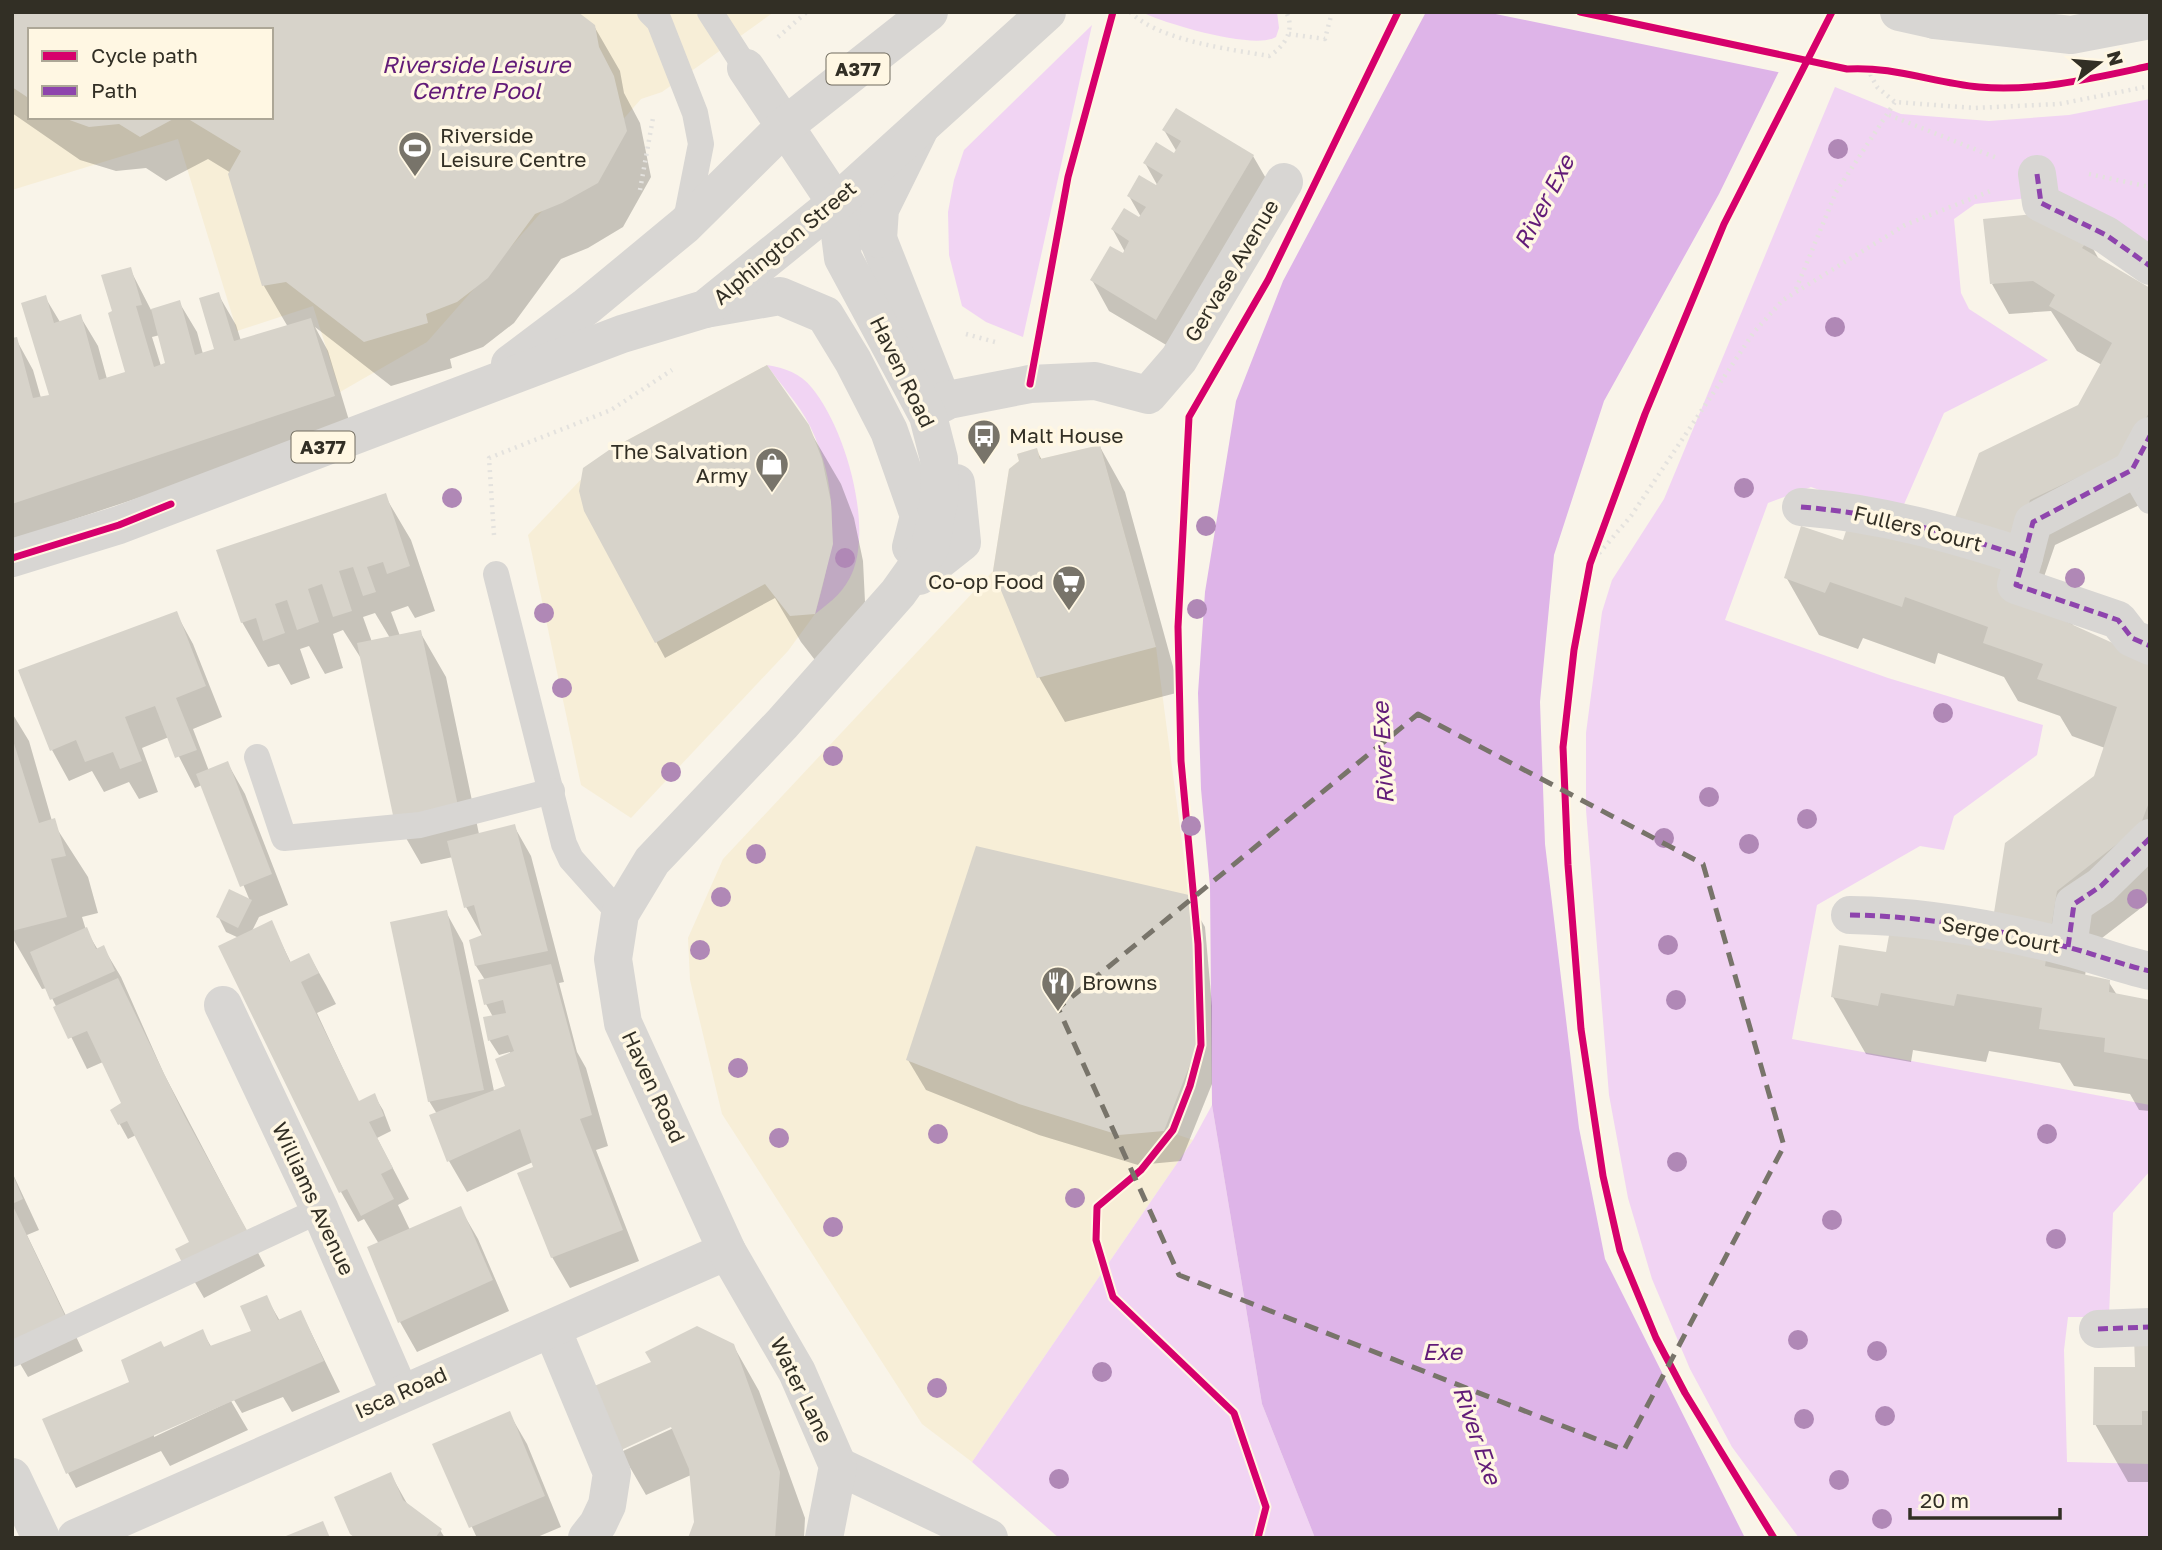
<svg xmlns="http://www.w3.org/2000/svg" width="2162" height="1550" viewBox="0 0 2162 1550" font-family="'Golos Text',sans-serif">
	<style>
		.built { fill: #f7eed7; fill-rule: evenodd }
		.green { fill: #f1d4f3 }
		.water { fill: #deb4e8 }
		.pier { fill: #f9f4e9 }
		.shadow { fill: #0003; fill-rule: evenodd }
		.building { fill: #d7d3ca }
		.lines { fill: none; stroke-linecap: round; stroke-linejoin: round }
		.path { stroke: #e4e2de; stroke-width: 4.5; stroke-dasharray: 2 5; stroke-linecap: butt }
		.lane { stroke: #d8d6d3; stroke-width: 26 }
		.street { stroke: #d8d6d3; stroke-width: 38 }
		.primary { stroke: #d8d6d3; stroke-width: 38 }
		.highway { stroke: #d8d6d3; stroke-width: 38 }
		.quiet { stroke: #8e44ad; stroke-width: 5; stroke-dasharray: 10 5; stroke-linecap: butt }
		.cycleway-casing { stroke: #fff7e3; stroke-width: 11 }
		.cycleway { stroke: #d6006c; stroke-width: 7 }
		.tree { fill: #b088b6 }
		.marked { fill: none; stroke: #78746a; stroke-width: 5; stroke-dasharray: 14 9; stroke-linejoin: round }
		.labels { text-anchor: middle; stroke-width: 7; stroke-linejoin: round; paint-order: stroke }
		.shield { fill: #fff7e3; stroke: #706b5e; stroke-width: 2 }
		.shield-label { font-size: 19px; font-weight: bold; fill: #322f25 }
		.poi-label { font-size: 21px; fill: #322f25; stroke: #fff7e3; text-anchor: start }
		.street-label { font-size: 21px; fill: #322f25; stroke: #fff7e3 }
		.water-label { font-size: 23px; font-style: italic; fill: #621b78; stroke: #fff7e3 }
	</style>
	<rect width="100%" height="100%" fill="#f9f4e9"/>
	<g class="built">
		<path d="M12,12H774L662,92L641,99L427,342L340,392L313,306L237,331L178,139L12,190ZM30,30H271V117H30Z"/>
		<path d="M767,365L813,434L827,486L815,614L788,651L631,818L581,785L528,535L609,450Z"/>
		<path d="M1100,445L1156,647L1189,895L1196,974L1195,1052L1164,1130L1193,1140L972,1462L922,1424L722,1114L690,980L688,938L723,859L993,571L1009,469L1019,461L1017,454L1037,448L1041,459Z"/>
	</g>
	<g class="green">
		<path d="M1156,12H1277L1279,28L1276,37C1255,50 1170,25 1146,14Z"/>
		<path d="M1092,25L1023,337L986,322L962,306L949,255L948,212L954,180L964,150Z"/>
		<path d="M1835,87L1901,114L1989,121L2069,115L2150,99V245L2046,196L1975,204L1954,219L1961,293L1969,309L2048,360L1944,413L1898,518L1811,487L1768,503L1725,620L1888,678L2043,725L2037,755L1954,816L1944,850L1920,846L1817,905L1792,1039L2150,1105V1171L2113,1213L2109,1317H2068L2064,1350L2067,1462L2150,1464V1538H1799L1732,1447L1690,1369L1652,1279L1628,1198L1609,1095L1586,810V733L1602,612L1612,580L1664,499Z"/>
		<path d="M767,365C785,368 800,373 812,388C845,428 872,522 853,571C845,591 832,601 815,614C835,547 841,491 810,426C799,404 780,384 767,365Z"/>
		<path d="M1212,1105L1262,1404L1315,1538H1059L972,1462L1193,1140Z"/>
	</g>
	<path class="water" d="M1426,12H1808L1719,194L1604,401L1554,555L1540,702L1545,844L1579,1128L1605,1259L1745,1538H1315L1262,1404L1212,1105L1210,886L1201,789L1198,693L1205,592L1236,401L1283,281Z"/>
	<path class="pier" d="M1486,12H1812L1783,73Z"/>
	<g class="shadow">
		<path d="M12,12L594,26L620,71L624,93L640,123L651,177L623,227L588,248L561,259L514,323L483,347L450,359L452,368L391,386L315,327L328,351L351,427L12,540V340L16,339L33,370L41,398L51,396L45,297L60,322L80,316L98,346L107,379L127,373L115,312L130,269L151,310L179,302L197,332L203,354L216,350L218,294L236,325L241,341L288,327L264,286L231,173L208,159L166,181L146,168L116,171L80,160L12,113ZM30,30H271V117H30ZM160,335L168,365L161,366L152,337Z"/>
		<path d="M1164,130L1253,156L1271,187L1173,349L1109,311L1092,280L1125,252L1113,230L1141,217L1129,196L1160,190L1145,163L1174,155L1177,152Z"/>
		<path d="M2088,240L2100,261L2150,290V500L2055,545L2037,597L2063,607L2074,627L2150,661V901L2089,948L2085,976L2108,981L2117,995L2150,1001V1111L2139,1110L2130,1094L2074,1086L2060,1063L1989,1051L1986,1062L1913,1050L1911,1062L1866,1054L1833,997L1888,954L1991,940L2095,778L2105,748L2072,736L2060,716L2018,701L2004,677L1938,653L1935,664L1863,638L1858,649L1819,635L1786,577L1844,543L1946,544L2080,406L2102,365L2077,351L2051,311L2009,314L1992,284Z"/>
		<path d="M807,426L841,484L854,518L863,561L865,602L825,673L801,642L775,598L665,658L585,510Z"/>
		<path d="M1100,447L1125,492L1180,692L1065,722L1039,677L1021,461L1036,450L1042,460Z"/>
		<path d="M385,496L411,540L435,611L415,618L408,606L391,612L400,636L420,632L446,677L479,834L514,826L531,856L564,982L559,983L577,1052L586,1068L608,1146L596,1150L639,1261L570,1288L552,1257L533,1162L467,1192L449,1161L431,1116L437,1114L429,1101L446,912L463,943L494,1091L507,1087L511,1055L510,1052L499,1055L490,1041L485,1019L493,1017L486,1004L485,980L476,966L483,937L466,907L453,857L421,864L395,819L362,660L343,630L333,634L343,668L325,674L309,646L300,649L310,678L291,685L279,664L268,667L242,622ZM375,613L390,638L372,642L363,617Z"/>
		<path d="M176,613L193,644L222,717L193,729L209,771L228,764L245,794L288,905L259,917L252,931L271,922L291,963L309,955L326,985L336,1004L317,1013L359,1103L374,1095L383,1110L391,1131L377,1138L409,1199L398,1205L410,1230L460,1208L478,1239L509,1311L417,1352L400,1322L379,1244L364,1219L358,1222L341,1192L239,938L226,932L218,916L250,901L202,785L195,788L169,737L142,748L158,792L139,799L129,782L104,792L92,771L69,781L52,750Z"/>
		<path d="M12,713L29,741L52,821L88,877L98,913L82,917L86,930L98,950L103,947L121,977L164,1074L265,1266L204,1298L186,1267L191,1242L136,1135L128,1139L112,1110L124,1104L103,1062L87,1069L47,988L42,989L12,937Z"/>
		<path d="M1187,896L1205,927L1212,1006V1084L1181,1161L1138,1165L1039,1135L926,1090L908,1060Z"/>
		<path d="M12,1172L39,1230L27,1235L83,1351L28,1377L12,1350Z"/>
		<path d="M266,1297L280,1321L301,1312L340,1392L292,1412L283,1397L242,1413L234,1400L154,1433V1437L231,1401L248,1430L170,1466L161,1451L76,1488L68,1473L128,1384L164,1349L202,1331L212,1348L253,1332Z"/>
		<path d="M2150,1337V1482H2128L2095,1424L2136,1368Z"/>
		<path d="M733,1345L759,1391L805,1518L804,1538H690L696,1522L691,1475L646,1495L620,1450L653,1363ZM678,1422L680,1425L623,1451V1447Z"/>
		<path d="M509,1413L527,1444L561,1527L535,1538H477L434,1445Z"/>
		<path d="M391,1475L409,1507L440,1530L445,1538H354L352,1533Z"/>
	</g>
	<g class="building">
		<path d="M12,12H578L595,25L599,47L614,76L627,131L598,183L562,203L535,214L488,278L457,302L426,314L428,323L364,342L286,282L262,286L228,174L241,151L185,117H271V30H30V99L12,87Z"/>
		<path d="M1176,108L1254,155L1156,320L1090,280L1110,246L1123,253L1129,241L1111,229L1124,208L1139,217L1146,207L1127,196L1139,175L1156,185L1163,175L1143,163L1156,142L1174,153L1181,141L1162,130Z"/>
		<path d="M61,117H177L140,137L119,124L89,127Z"/>
		<path d="M2045,213L2089,239L2082,248L2150,288V411L2125,455L2030,500L2002,582L2060,619L2150,660V800L2140,826L2057,891L2045,966L2110,980L2109,992L2150,1000V1060L2104,1052L2105,1038L2039,1029L2042,1008L1957,994L1954,1006L1881,993L1878,1006L1831,997L1839,945L1886,952L1890,930L1990,938L2005,843L2094,776L2117,707L2037,679L2043,664L1983,643L1988,627L1905,597L1902,607L1830,582L1825,593L1784,578L1801,526L1843,540L1850,519L1945,544L1979,453L2078,405L2112,343L2049,306L2055,295L2033,281L1990,284L1983,219Z"/>
		<path d="M131,267L142,305L136,306L154,367L165,363L151,309L180,300L195,355L214,349L199,298L219,292L234,341L311,318L335,396L12,504V338L17,337L33,398L49,395L21,303L46,295L54,323L81,314L99,380L125,372L108,313L112,311L101,275Z"/>
		<path d="M767,365L809,425L822,459L831,502L833,544L815,614L790,616L765,584L655,643L584,511L579,491L583,468L609,450Z"/>
		<path d="M1100,445L1156,647L1037,678L993,571L1009,469L1019,461L1017,454L1037,448L1040,459Z"/>
		<path d="M386,493L410,566L387,574L383,562L367,567L376,592L363,596L353,567L339,571L352,611L333,617L322,584L308,589L319,622L297,630L287,600L275,604L285,633L263,641L256,618L241,623L216,550Z"/>
		<path d="M177,611L206,686L176,698L197,750L175,758L155,706L125,717L142,761L120,769L113,752L85,762L76,740L50,751L18,670Z"/>
		<path d="M421,630L458,806L394,820L357,643Z"/>
		<path d="M12,737L39,823L55,818L66,856L51,859L67,917L12,931Z"/>
		<path d="M228,761L272,874L240,887L196,774Z"/>
		<path d="M515,824L548,951L475,966L469,940L482,935L474,905L464,908L447,841Z"/>
		<path d="M976,846L1189,895L1196,974L1195,1052L1164,1131L1119,1135L1019,1104L906,1060Z"/>
		<path d="M229,889L252,900L238,928L216,917Z"/>
		<path d="M447,910L484,1090L428,1102L390,922Z"/>
		<path d="M272,920L290,962L309,953L319,973L301,982L311,1003L359,1101L375,1093L384,1116L369,1122L393,1168L381,1174L394,1199L361,1216L347,1189L339,1193L218,946Z"/>
		<path d="M87,927L96,949L104,945L115,971L50,1000L30,952Z"/>
		<path d="M551,964L592,1115L580,1119L623,1230L551,1258L517,1173L533,1167L520,1129L447,1162L429,1115L505,1086L495,1059L514,1051L508,1035L488,1041L483,1017L506,1013L503,1000L484,1005L478,980Z"/>
		<path d="M118,978L184,1115L249,1234L185,1268L175,1249L189,1242L127,1121L118,1125L110,1110L121,1103L87,1031L68,1039L53,1007Z"/>
		<path d="M12,1173L23,1199L12,1204L67,1320L12,1346Z"/>
		<path d="M461,1206L493,1280L398,1323L367,1247Z"/>
		<path d="M267,1295L278,1320L301,1310L324,1361L66,1474L42,1419L129,1382L121,1360L161,1341L164,1347L203,1329L210,1346L251,1331L240,1306Z"/>
		<path d="M697,1326L734,1344L780,1472L775,1538H688L694,1522L689,1469L671,1427L619,1451L592,1387L651,1362L645,1352Z"/>
		<path d="M2134,1336H2150V1411H2142V1425H2093L2094,1367H2135Z"/>
		<path d="M510,1411L545,1496L469,1528L432,1444Z"/>
		<path d="M391,1472L403,1500L442,1529L435,1538H355L350,1534L334,1497Z"/>
		<path d="M323,1521L330,1538H281Z"/>
	</g>
	<g class="lines">
		<g class="path">
			<path d="M1130,12C1160,41 1229,49 1269,56C1284,47 1296,30 1286,12"/>
			<path d="M1289,34L1325,39L1332,12"/>
			<path d="M778,37L807,12"/>
			<path d="M1867,68L1877,87L1895,102L1974,108L2059,104L2150,86"/>
			<path d="M1889,115L1997,158"/>
			<path d="M2089,174L2150,187"/>
			<path d="M640,190L653,118"/>
			<path d="M1796,289L1836,192L1895,102"/>
			<path d="M966,334L995,342"/>
			<path d="M494,535L489,458L611,410L672,370"/>
			<path d="M1590,564L1631,516L1754,332L1783,300L1905,225L1993,190"/>
		</g>
		<g class="lane">
			<path d="M650,12L659,21L695,113L701,144L685,225"/>
			<path d="M710,12L746,68"/>
			<path d="M2132,470L2150,501"/>
			<path d="M496,574L564,844L571,859L620,914"/>
			<path d="M257,757L284,838L420,825L552,791"/>
			<path d="M12,1354L320,1210"/>
		</g>
		<g class="street">
			<path d="M746,68L836,203L878,239L943,403"/>
			<path d="M2037,174L2041,203L2106,235L2150,266"/>
			<path d="M878,239L880,209L920,128"/>
			<path d="M705,309L780,296L825,315L853,361L889,431L919,516L911,547"/>
			<path d="M943,401L1030,384L1095,381L1148,395L1179,359L1284,182"/>
			<path d="M1801,507C1878,513 1951,533 2024,557L2016,585L2118,620L2132,638L2150,646"/>
			<path d="M2024,557L2033,522L2132,470L2150,436"/>
			<path d="M919,576L962,542L956,483"/>
			<path d="M1850,915C1923,916 1996,929 2067,947C2095,954 2122,965 2150,971"/>
			<path d="M2068,947L2074,904L2101,886L2150,838"/>
			<path d="M223,1005L320,1210L400,1393"/>
			<path d="M552,1329L612,1473L607,1505L598,1524L587,1538"/>
			<path d="M2098,1329L2150,1327"/>
			<path d="M838,1466L989,1538"/>
			<path d="M12,1477L41,1538"/>
			<path d="M76,1538L727,1251"/>
			<path d="M824,1538L838,1466L797,1372L727,1251L623,1023L613,959L620,914L652,861L782,724L898,593L930,548L940,494L939,459L928,416L843,258L836,203"/>
		</g>
		<path class="primary" d="M1935,20L2071,35L2150,20"/>
		<g class="highway">
			<path d="M1899,12L1935,20L1950,12"/>
			<path d="M510,364L587,306L685,225L786,125L929,12"/>
			<path d="M12,558L119,525L622,334L705,309L836,203L1047,12"/>
		</g>
		<g class="quiet">
			<path d="M2037,174L2041,203L2106,235L2150,266"/>
			<path d="M1801,507C1878,513 1951,533 2024,557L2016,585L2118,620L2132,638L2150,646"/>
			<path d="M2024,557L2033,522L2132,470L2150,436"/>
			<path d="M1850,915C1923,916 1996,929 2067,947C2095,954 2122,965 2150,971"/>
			<path d="M2068,947L2074,904L2101,886L2150,838"/>
			<path d="M2098,1329L2150,1327"/>
		</g>
		<g class="cycleway-casing">
			<g id="cycleway">
				<path d="M1580,12L1847,69C1893,66 1934,83 1979,87C2037,92 2094,78 2150,66"/>
				<path d="M1030,384L1068,177L1113,12"/>
				<path d="M12,558L119,525L171,504"/>
				<path d="M1258,1538L1266,1507L1234,1413L1113,1297L1096,1240L1097,1207L1141,1170L1173,1130L1190,1086L1201,1045L1198,944L1181,761L1178,627L1189,417L1268,280L1398,12"/>
				<path d="M1774,1538L1685,1393L1656,1338L1620,1251L1603,1176L1581,1029L1568,865L1563,747L1574,650L1590,564L1645,414L1724,224L1832,12"/>
			</g>
		</g>
		<use href="#cycleway" class="cycleway"/>
	</g>
	<g class="tree">
		<circle cx="1838" cy="149" r="10"/>
		<circle cx="1835" cy="327" r="10"/>
		<circle cx="1744" cy="488" r="10"/>
		<circle cx="452" cy="498" r="10"/>
		<circle cx="1206" cy="526" r="10"/>
		<circle cx="845" cy="558" r="10"/>
		<circle cx="2075" cy="578" r="10"/>
		<circle cx="1197" cy="609" r="10"/>
		<circle cx="544" cy="613" r="10"/>
		<circle cx="562" cy="688" r="10"/>
		<circle cx="1943" cy="713" r="10"/>
		<circle cx="833" cy="756" r="10"/>
		<circle cx="671" cy="772" r="10"/>
		<circle cx="1709" cy="797" r="10"/>
		<circle cx="1807" cy="819" r="10"/>
		<circle cx="1191" cy="826" r="10"/>
		<circle cx="1664" cy="838" r="10"/>
		<circle cx="1749" cy="844" r="10"/>
		<circle cx="756" cy="854" r="10"/>
		<circle cx="721" cy="897" r="10"/>
		<circle cx="2137" cy="899" r="10"/>
		<circle cx="1668" cy="945" r="10"/>
		<circle cx="700" cy="950" r="10"/>
		<circle cx="1676" cy="1000" r="10"/>
		<circle cx="738" cy="1068" r="10"/>
		<circle cx="938" cy="1134" r="10"/>
		<circle cx="2047" cy="1134" r="10"/>
		<circle cx="779" cy="1138" r="10"/>
		<circle cx="1677" cy="1162" r="10"/>
		<circle cx="1075" cy="1198" r="10"/>
		<circle cx="1832" cy="1220" r="10"/>
		<circle cx="833" cy="1227" r="10"/>
		<circle cx="2056" cy="1239" r="10"/>
		<circle cx="1798" cy="1340" r="10"/>
		<circle cx="1877" cy="1351" r="10"/>
		<circle cx="1102" cy="1372" r="10"/>
		<circle cx="937" cy="1388" r="10"/>
		<circle cx="1885" cy="1416" r="10"/>
		<circle cx="1804" cy="1419" r="10"/>
		<circle cx="1059" cy="1479" r="10"/>
		<circle cx="1839" cy="1480" r="10"/>
		<circle cx="1882" cy="1519" r="10"/>
	</g>
	<path class="marked" d="M1418,714L1703,864L1784,1146L1624,1450L1179,1275L1058,1008Z"/>
	<defs>
		<g id="stadium-pin" transform="scale(1.75)"><path d="M0 17L-7.5 6A9.5 9.5 0 1 1 7.5 6Z" fill="#78746a" stroke="#fff7e3"/><path d="M0-5a6.5 5 0 1 0 0 10a6.5 5 0 1 0 0-10ZM-3.5-1.8h7v3.6h-7Z" fill="#fff"/></g>
		<g id="bus-pin" transform="scale(1.75)"><path d="M0 17L-7.5 6A9.5 9.5 0 1 1 7.5 6Z" fill="#78746a" stroke="#fff7e3"/><path d="M-5-6H5V4H4V6H2V4H-2V6H-4V4H-5ZM-3.5-4V0h7V-4ZM-3.5 1.2v1.5H-2V1.2ZM2 1.2v1.5H3.5V1.2Z" fill="#fff"/></g>
		<g id="shop-pin" transform="scale(1.75)"><path d="M0 17L-7.5 6A9.5 9.5 0 1 1 7.5 6Z" fill="#78746a" stroke="#fff7e3"/><path d="M-5-2.5h2.3a2.7 3.5 0 0 1 5.4 0H5L5.5 6h-11ZM-1.5-2.5h3a1.5 2.3 0 0 0-3 0Z" fill="#fff"/></g>
		<g id="supermarket-pin" transform="scale(1.75)"><path d="M0 17L-7.5 6A9.5 9.5 0 1 1 7.5 6Z" fill="#78746a" stroke="#fff7e3"/><path d="M-6-5.5h2.5l.6 2H6L4.5 2H-2.5L-4.4-4H-6ZM-1.5 3.2a1.3 1.3 0 1 0 .1 0ZM3 3.2a1.3 1.3 0 1 0 .1 0Z" fill="#fff"/></g>
		<g id="restaurant-pin" transform="scale(1.75)"><path d="M0 17L-7.5 6A9.5 9.5 0 1 1 7.5 6Z" fill="#78746a" stroke="#fff7e3"/><path d="M-5-6h1v4h1v-4h1v4h1v-4h1v5L-1.5 .5V6h-2V.5L-5-1ZM5-6V6H3V1.5H1.5Q1.5-4 5-6Z" fill="#fff"/></g>
	</defs>
	<g fill-rule="evenodd">
		<use href="#stadium-pin" x="415" y="148"/>
		<use href="#bus-pin" x="984" y="436"/>
		<use href="#shop-pin" x="772" y="464"/>
		<use href="#supermarket-pin" x="1069" y="582"/>
		<use href="#restaurant-pin" x="1058" y="983"/>
	</g>
	<g class="labels">
		<g class="shield">
			<rect x="826.5" y="53.5" width="63" height="31" rx="5"/>
			<rect x="291.5" y="431.5" width="63" height="31" rx="5"/>
		</g>
		<g class="shield-label">
			<text x="858" y="76">A377</text>
			<text x="323" y="454">A377</text>
		</g>
		<g class="poi-label">
			<text x="440" y="143">Riverside<tspan x="440" dy="24">Leisure Centre</tspan></text>
			<text x="1009" y="443">Malt House</text>
			<text x="748" y="459" text-anchor="end">The Salvation<tspan x="748" dy="24">Army</tspan></text>
			<text x="1044" y="589" text-anchor="end">Co-op Food</text>
			<text x="1082" y="990">Browns</text>
		</g>
		<g class="street-label">
			<text transform="translate(785 243) rotate(-40)" y="7">Alphington Street</text>
			<text transform="translate(1232 271) rotate(-59)" y="7">Gervase Avenue</text>
			<text transform="translate(902 372) rotate(64)" y="7">Haven Road</text>
			<text transform="translate(1918 529) rotate(14)" y="7">Fullers Court</text>
			<text transform="translate(2001 935) rotate(11)" y="7">Serge Court</text>
			<text transform="translate(653 1087) rotate(65)" y="7">Haven Road</text>
			<text transform="translate(313 1199) rotate(65)" y="7">Williams Avenue</text>
			<text transform="translate(801 1390) rotate(64)" y="7">Water Lane</text>
			<text transform="translate(401 1393) rotate(-24)" y="7">Isca Road</text>
		</g>
		<g class="water-label">
			<text x="476" y="73">Riverside Leisure<tspan x="476" dy="26">Centre Pool</tspan></text>
			<text transform="translate(1544 202) rotate(-62)" y="8">River Exe</text>
			<text transform="translate(1383 753) rotate(-93)" y="8">River Exe</text>
			<text x="1442" y="1360">Exe</text>
			<text transform="translate(1477 1435) rotate(71)" y="8">River Exe</text>
		</g>
	</g>
	<rect width="2162" height="1550" fill="none" stroke="#322f25" stroke-width="28"/>
	<rect x="28" y="28" width="245" height="91" fill="#fff7e3" stroke="#ada797" stroke-width="2"/>
	<rect x="42" y="51" width="35" height="10" fill="#d6006c" stroke="#ada797" stroke-width="2"/>
	<text x="91" y="63" font-size="21" fill="#322f25">Cycle path</text>
	<rect x="42" y="86" width="35" height="10" fill="#8e44ad" stroke="#ada797" stroke-width="2"/>
	<text x="91" y="98" font-size="21" fill="#322f25">Path</text>
	<g transform="translate(2099 63) rotate(74)" stroke="#fff7e3" stroke-width="5" paint-order="stroke">
	<path d="M0-5L12 26L0 18L-12 26Z" fill="#322f25"/>
	<text y="-10" font-size="19" font-weight="bold" text-anchor="middle" fill="#322f25">N</text>
	</g>
	<path d="M1910 1508v10h150v-10" fill="none" stroke="#322f25" stroke-width="3.5"/>
	<text x="1920" y="1508" font-size="21" fill="#322f25" stroke="#fff7e3" stroke-width="5" paint-order="stroke">20 m</text>
</svg>
